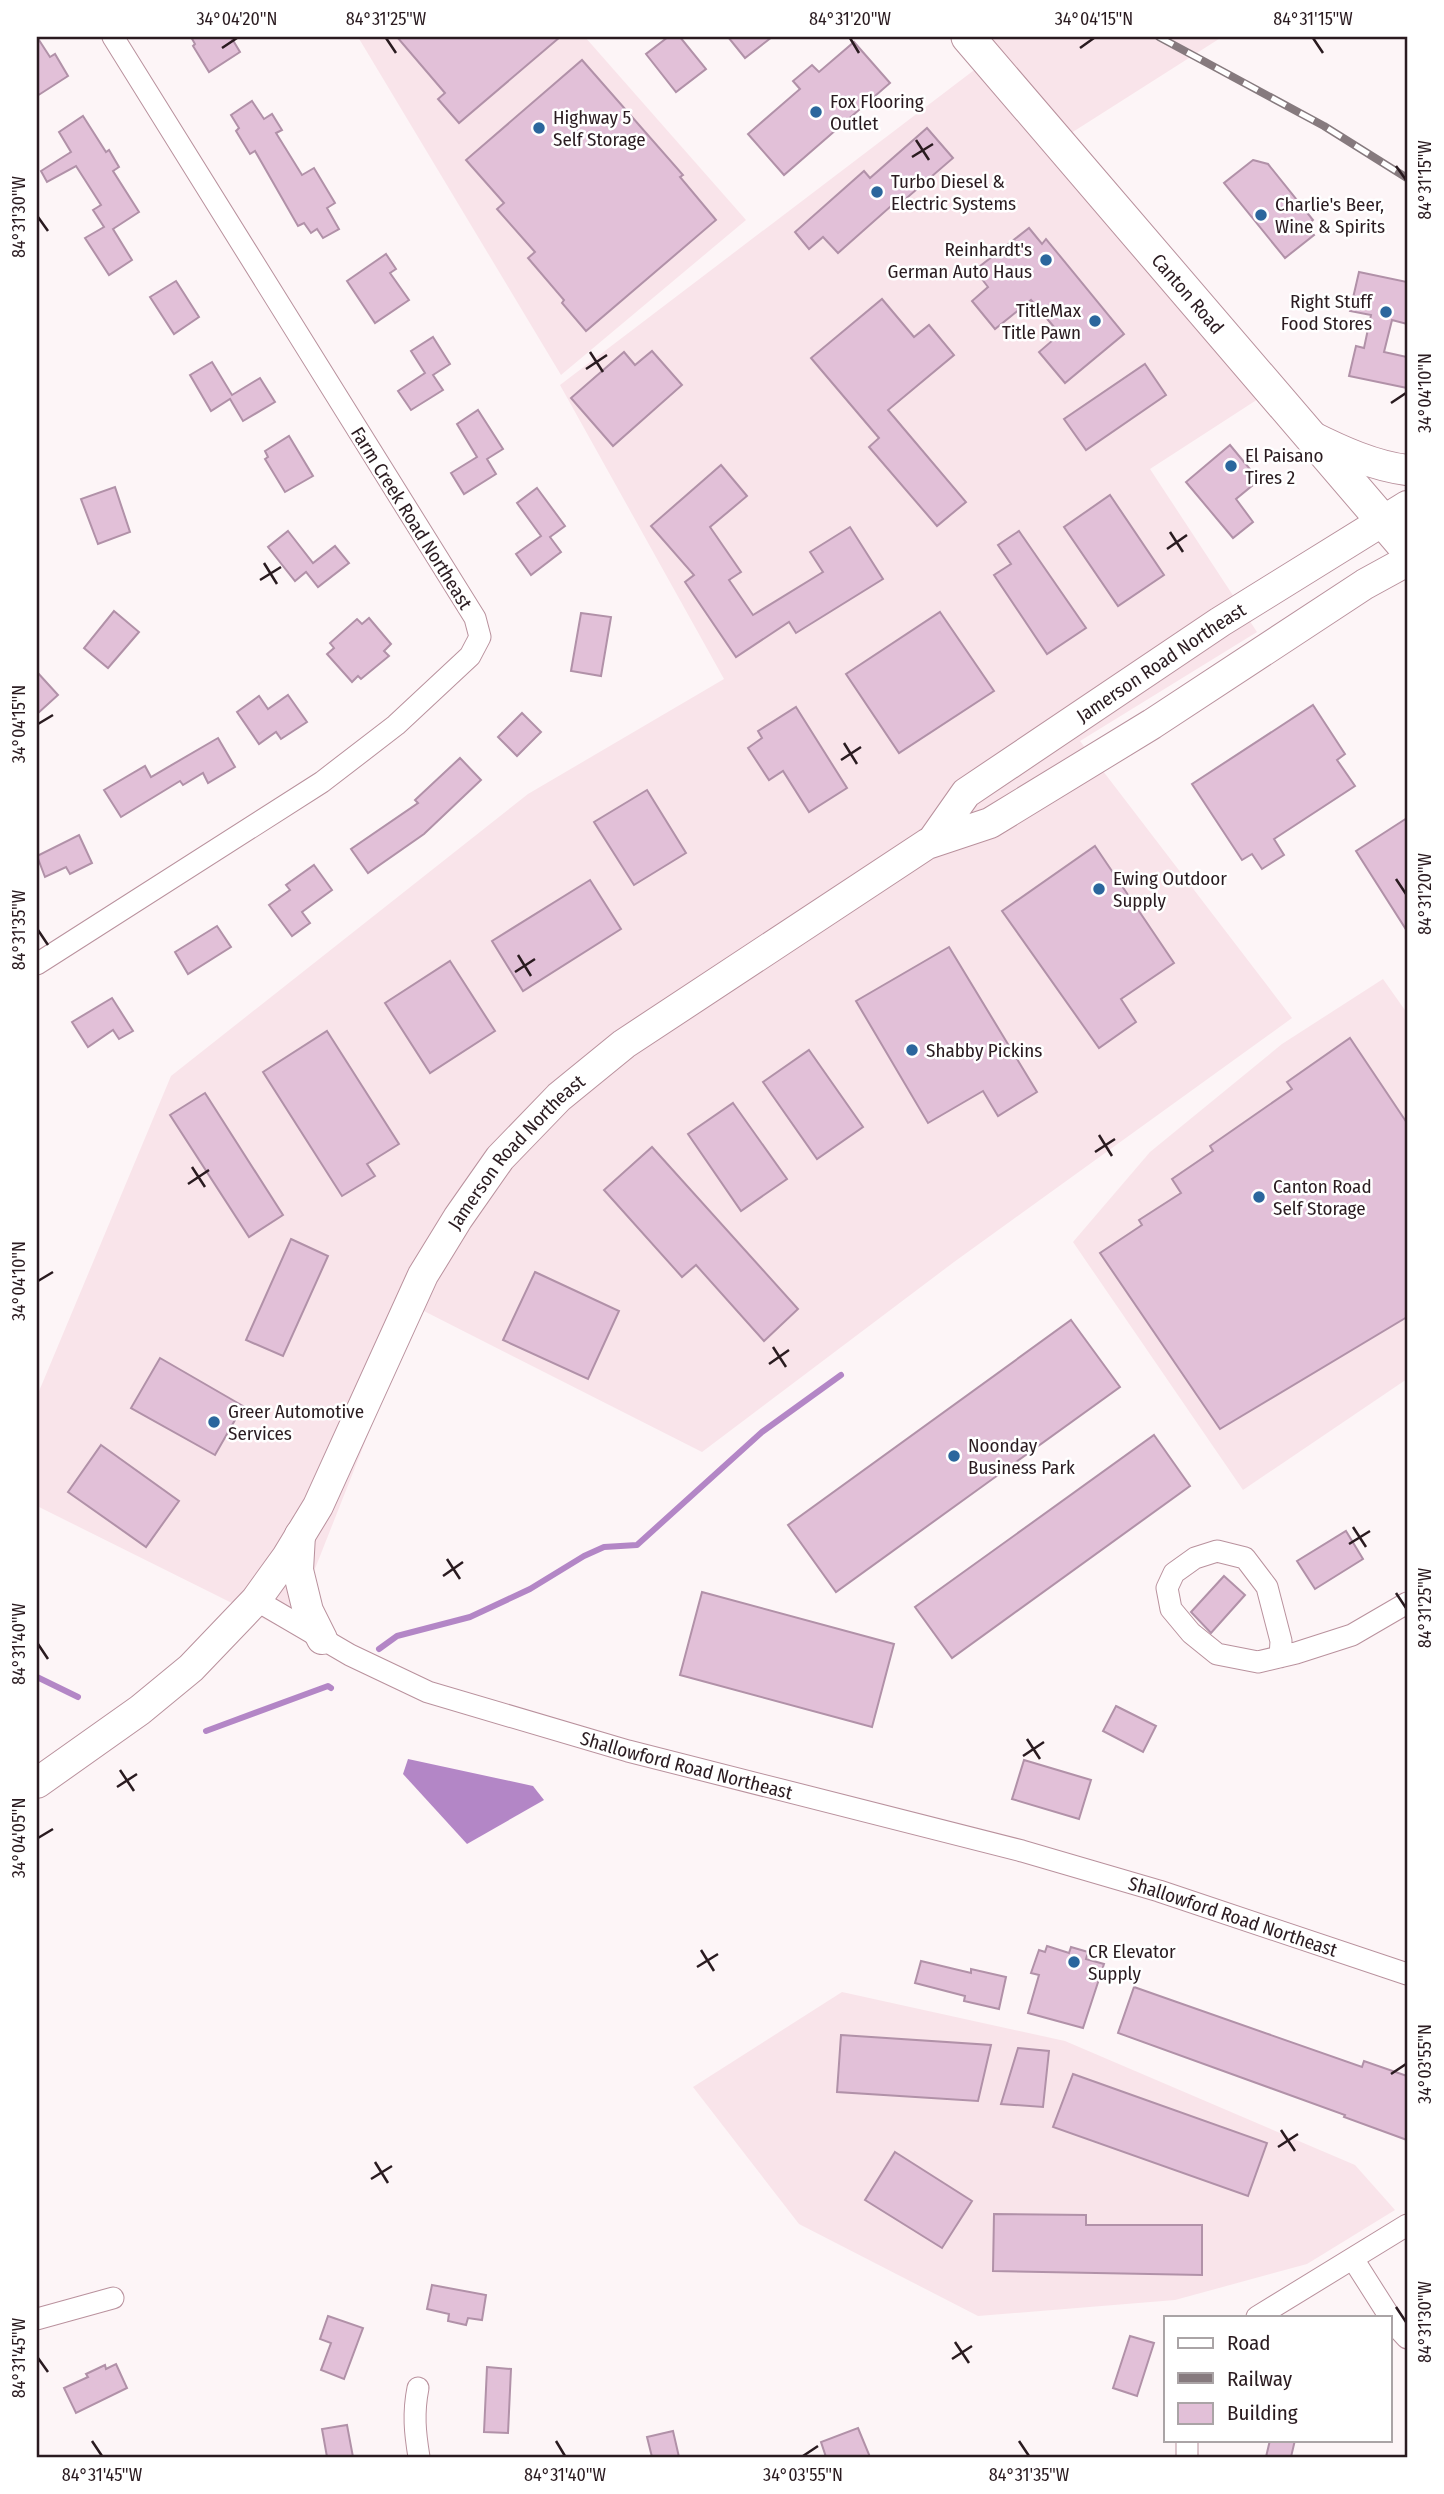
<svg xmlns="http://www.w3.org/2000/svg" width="1444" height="2494" viewBox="0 0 1444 2494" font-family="'Fira Sans Condensed',sans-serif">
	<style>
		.built { fill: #f9e4ea }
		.water { fill: #b386c6 }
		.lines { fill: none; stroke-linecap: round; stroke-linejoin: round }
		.stream { stroke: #b386c6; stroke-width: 6 }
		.building { fill: #e2c0d8; stroke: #b191a8; stroke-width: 2 }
		.street-casing { stroke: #b9919d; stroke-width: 23 }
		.secondary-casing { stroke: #b9919d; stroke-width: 32 }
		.primary-casing { stroke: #b9919d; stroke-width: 35 }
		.street { stroke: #fff; stroke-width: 21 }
		.secondary { stroke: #fff; stroke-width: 30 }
		.primary { stroke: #fff; stroke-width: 33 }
		.rail-casing { stroke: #867a7e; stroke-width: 8 }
		.rail { stroke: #fff; stroke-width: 5; stroke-dasharray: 16; stroke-linecap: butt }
		.ticks { fill: none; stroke: #2a1b20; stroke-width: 2.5 }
		.poi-dot { fill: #2b669d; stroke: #fff; stroke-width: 2.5 }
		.labels { text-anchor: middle; stroke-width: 5; stroke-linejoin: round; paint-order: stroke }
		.poi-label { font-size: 19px; fill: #2a1b20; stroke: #fff; text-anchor: start }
		.street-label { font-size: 19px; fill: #2a1b20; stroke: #fff }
		.neatline { fill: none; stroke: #2a1b20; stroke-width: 2.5 }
		.ticks-label { font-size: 18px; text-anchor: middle; fill: #2a1b20 }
	</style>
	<rect width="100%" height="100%" fill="#fdf5f7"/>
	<g class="built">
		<path d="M358,37H585L746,220L561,375Z"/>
		<path d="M973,37H1222L1068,135L1272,390L1150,469L1257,632L1080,741L1292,1018L954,1262L702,1452L418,1308L290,1632L37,1506V1396L171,1076L528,794L724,679L560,385L990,58Z"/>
		<path d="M1383,979L1407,1013V1379L1243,1490L1073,1242L1150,1152L1282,1044Z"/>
		<path d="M842,1992L1065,2041L1355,2165L1395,2210L1307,2264L1175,2300L978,2316L799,2224L693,2087Z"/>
	</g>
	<path class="water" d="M408,1759L533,1786L544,1800L467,1844L403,1774Z"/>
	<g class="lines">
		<g class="stream">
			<path d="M379,1649L397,1636L470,1617L530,1589L584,1556L604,1547L637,1545L762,1432L841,1375"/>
			<path d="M37,1677L78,1697"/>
			<path d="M206,1731L328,1686L331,1688"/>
		</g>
	</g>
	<g class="building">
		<path d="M37,37L50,57L55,54L68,76L37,96Z"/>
		<path d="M191,37H231L240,52L209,72L193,46L195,44Z"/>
		<path d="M397,37H560L459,123L438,99L445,93Z"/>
		<path d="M668,37H680L706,69L676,92L646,54Z"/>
		<path d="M728,37H772L745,58Z"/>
		<path d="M854,42L890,83L784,175L748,134L800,89L793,81L812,65L819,72Z"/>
		<path d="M582,60L683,175L680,177L716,220L586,331L562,303L564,300L528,258L535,252L497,209L504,203L466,160Z"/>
		<path d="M252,101L264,119L272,114L282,130L276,133L302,175L314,168L335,203L327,208L339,229L323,238L317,229L311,233L304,223L298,226L255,151L250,154L236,131L239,128L231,115Z"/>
		<path d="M83,116L106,152L109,150L119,167L113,171L139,212L113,229L132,260L109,275L85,238L104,227L93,210L101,205L76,166L47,182L41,171L71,152L59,132Z"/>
		<path d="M927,128L953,158L894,209L891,206L838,253L823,237L809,249L795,232L864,171L870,178Z"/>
		<path d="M1253,160L1268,164L1313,220L1307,226L1314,235L1285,258L1224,183Z"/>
		<path d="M1029,228L1042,244L1046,239L1124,334L1065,383L1039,352L1060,334L1031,300L995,329L972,301L988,287L975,270Z"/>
		<path d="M386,254L396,269L390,273L409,300L375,323L347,281Z"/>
		<path d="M1359,272L1407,282V324L1392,320L1384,352L1407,357V388L1349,376L1356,346L1364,348L1371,315L1350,311Z"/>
		<path d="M176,281L199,317L174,334L150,297Z"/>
		<path d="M882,299L914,337L929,325L954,355L888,410L966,502L937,526L869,447L879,438L811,358Z"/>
		<path d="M433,337L450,364L433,375L443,390L411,410L398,391L425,373L411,351Z"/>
		<path d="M652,351L682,385L613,446L571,398L624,352L635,365Z"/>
		<path d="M212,362L232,395L260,378L275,402L243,421L230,399L211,411L190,375Z"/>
		<path d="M1145,364L1166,395L1086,450L1064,419Z"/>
		<path d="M478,410L503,449L487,459L496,474L464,494L451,473L477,457L457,424Z"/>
		<path d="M289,436L313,476L285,492L265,459L268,457L265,451Z"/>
		<path d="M1230,445L1259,480L1236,499L1253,522L1233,538L1186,482Z"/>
		<path d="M721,465L747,496L710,527L741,572L729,580L753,615L823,572L810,552L850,527L883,579L796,633L789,622L736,657L685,582L694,575L651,526Z"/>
		<path d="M115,487L130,532L98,544L81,499Z"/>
		<path d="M537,488L565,526L550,537L561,552L531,575L516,554L541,536L517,503Z"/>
		<path d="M1110,495L1164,575L1118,606L1064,527Z"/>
		<path d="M288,531L313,563L335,546L349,563L318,587L306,572L295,581L268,547Z"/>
		<path d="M1019,531L1086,628L1047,654L994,575L1011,564L998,545Z"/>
		<path d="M114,611L139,632L108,668L84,648Z"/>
		<path d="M940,612L994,691L899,753L846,674Z"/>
		<path d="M581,613L611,617L601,676L571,671Z"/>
		<path d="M369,618L391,644L384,651L389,656L361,679L358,676L352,682L327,654L334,648L330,643L357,619L362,624Z"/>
		<path d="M37,672L58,695L37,714Z"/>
		<path d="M288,695L307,722L281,739L276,732L259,744L237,712L259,696L268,709Z"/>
		<path d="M1313,705L1345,754L1337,760L1355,786L1274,839L1284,855L1262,869L1252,854L1242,860L1192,784Z"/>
		<path d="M796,707L847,788L809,812L783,771L769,780L748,748L762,738L758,731Z"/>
		<path d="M522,713L541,732L517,756L498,737Z"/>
		<path d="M218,738L235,767L208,783L203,773L183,785L180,781L121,817L104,790L145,766L151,777Z"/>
		<path d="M460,758L481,780L424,834L368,873L351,849L418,803L415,800Z"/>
		<path d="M647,790L686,853L634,885L594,822Z"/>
		<path d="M1407,818V931L1356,851Z"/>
		<path d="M79,835L92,863L70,874L66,867L45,877L37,856Z"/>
		<path d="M1095,846L1174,963L1121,999L1136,1022L1099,1048L1002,911Z"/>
		<path d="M314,865L332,890L302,912L310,923L292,936L269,905L290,890L286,885Z"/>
		<path d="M590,880L621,929L523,991L492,941Z"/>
		<path d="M217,926L231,947L188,974L175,952Z"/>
		<path d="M949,947L1037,1092L998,1116L983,1091L928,1123L856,1001Z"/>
		<path d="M450,961L495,1031L430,1073L385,1003Z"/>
		<path d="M112,998L133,1031L119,1039L113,1030L88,1047L72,1022Z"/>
		<path d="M327,1031L399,1144L367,1164L375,1176L342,1196L263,1072Z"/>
		<path d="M1350,1038L1407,1123V1317L1220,1429L1100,1253L1142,1225L1139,1220L1181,1193L1172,1179L1213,1151L1210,1146L1292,1089L1287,1082Z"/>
		<path d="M809,1050L863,1127L817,1159L763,1082Z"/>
		<path d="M205,1093L283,1215L249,1237L170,1115Z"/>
		<path d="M733,1103L787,1179L741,1211L688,1134Z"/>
		<path d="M652,1147L798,1309L764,1341L696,1265L682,1277L604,1190Z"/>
		<path d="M291,1239L328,1256L283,1356L246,1340Z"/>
		<path d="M535,1272L619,1311L588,1379L503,1340Z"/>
		<path d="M1071,1320L1120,1387L836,1592L788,1525Z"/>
		<path d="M160,1358L243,1406L215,1455L131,1408Z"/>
		<path d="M1154,1435L1190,1486L952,1658L915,1607Z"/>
		<path d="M101,1445L179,1501L146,1547L68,1492Z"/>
		<path d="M1346,1531L1363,1559L1315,1589L1297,1561Z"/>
		<path d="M1224,1576L1245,1595L1211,1633L1191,1612Z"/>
		<path d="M702,1592L894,1644L872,1727L680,1675Z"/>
		<path d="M1116,1706L1156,1726L1143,1752L1103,1731Z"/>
		<path d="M1024,1760L1091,1780L1079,1819L1012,1799Z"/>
		<path d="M1047,1946L1069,1953L1071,1947L1088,1952L1086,1959L1104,1964L1083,2028L1028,2013L1039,1975L1031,1973L1039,1950L1045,1952Z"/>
		<path d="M921,1961L971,1973V1969L1006,1977L999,2009L964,2001L965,1996L915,1983Z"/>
		<path d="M1134,1987L1362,2067L1364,2061L1407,2076V2140L1344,2117L1345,2115L1118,2033Z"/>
		<path d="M841,2035L991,2045L978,2101L837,2092Z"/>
		<path d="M1018,2048L1049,2051L1043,2107L1001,2104Z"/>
		<path d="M1073,2074L1267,2143L1248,2196L1053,2127Z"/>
		<path d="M895,2152L972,2201L942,2248L865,2200Z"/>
		<path d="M994,2214L1086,2215V2225H1202V2275L993,2271Z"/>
		<path d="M432,2285L486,2295L482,2320L468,2318L466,2325L448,2321L449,2314L427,2309Z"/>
		<path d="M328,2316L363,2328L344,2379L321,2370L331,2343L320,2339Z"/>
		<path d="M1130,2336L1154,2343L1137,2396L1113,2388Z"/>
		<path d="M116,2364L127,2388L76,2413L64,2388L88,2377L86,2374L105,2365L106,2369Z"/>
		<path d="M487,2367L511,2369L508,2433L484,2432Z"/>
		<path d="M347,2425L353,2457H327L322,2429Z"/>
		<path d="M858,2428L870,2457H826L821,2442Z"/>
		<path d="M673,2431L679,2457H652L647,2437Z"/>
		<path d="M1270,2440H1295L1291,2457H1266Z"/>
	</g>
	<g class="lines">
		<g class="street-casing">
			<g id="street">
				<path d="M37,964L322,782L396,725L470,656L480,637L475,618L113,37"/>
				<path id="s1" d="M256,1600L350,1655L428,1692L628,1751L1022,1851L1159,1891L1407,1974"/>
				<path d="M1280,1657L1281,1641L1267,1587L1245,1558L1217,1551L1195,1558L1174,1573L1167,1588L1171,1609L1191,1633L1217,1654L1258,1662L1296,1653L1352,1635L1407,1603"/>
				<path d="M1353,2259L1395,2325L1407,2338"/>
				<path d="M1257,2317L1407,2225"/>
				<path d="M37,2319L113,2298"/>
				<path d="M418,2388C413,2413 415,2433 419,2457"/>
				<path d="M1187,2457V2440"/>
			</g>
		</g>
		<g class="secondary-casing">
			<g id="secondary">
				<path d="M1311,436C1341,451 1374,466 1407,470"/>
				<path id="s2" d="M933,840L966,793L1220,622L1407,506"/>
				<path d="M300,1535L298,1570L308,1611L322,1639"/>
				<path id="s3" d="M37,1783L140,1710L191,1668L256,1600L287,1557L318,1506L423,1275L458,1218L500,1158L559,1097L624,1044L927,844L990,823L1152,724L1365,584L1407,561"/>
			</g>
		</g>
		<g class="primary-casing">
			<g id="primary">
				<path id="s4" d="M968,37L1407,549"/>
			</g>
		</g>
		<use href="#street" class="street"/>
		<use href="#secondary" class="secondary"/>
		<use href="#primary" class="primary"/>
		<g class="rail-casing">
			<path id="rail" d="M1159,37L1324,126L1407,178"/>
		</g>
		<use href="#rail" class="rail"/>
	</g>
	<path class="ticks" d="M386,38L396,53M850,38L859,53M1313,38L1323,53M222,48L237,38M1080,48L1094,38M916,140L929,160M912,157L933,144M1396,166L1406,180M38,217L48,231M590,352L603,372M586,369L607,355M1391,403L1406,393M1170,532L1183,552M1167,549L1187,535M264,563L277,584M260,580L281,567M38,724L53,715M844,743L857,764M841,760L861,747M1396,879L1406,894M38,930L48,945M518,955L531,976M515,972L535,959M1099,1135L1112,1156M1095,1152L1115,1139M192,1167L205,1187M188,1184L209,1170M38,1281L53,1272M773,1347L786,1367M769,1364L789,1350M1353,1527L1366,1547M1349,1544L1370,1531M447,1559L460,1579M443,1576L463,1562M1396,1593L1406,1608M38,1644L48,1659M1027,1739L1040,1759M1023,1756L1044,1742M120,1770L134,1791M117,1787L137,1774M38,1838L53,1829M701,1950L714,1971M697,1967L718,1954M1391,2074L1406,2064M1281,2130L1295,2151M1278,2147L1298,2134M375,2162L388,2183M371,2179L392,2166M1396,2307L1406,2322M955,2342L969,2363M38,2358L48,2372M952,2359L972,2346M92,2441L102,2456M556,2441L565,2456M1019,2441L1029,2456M803,2456L818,2446"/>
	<g class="poi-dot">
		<circle cx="816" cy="112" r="7"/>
		<circle cx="539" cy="128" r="7"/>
		<circle cx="877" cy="192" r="7"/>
		<circle cx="1261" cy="215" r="7"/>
		<circle cx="1046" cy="260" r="7"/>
		<circle cx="1386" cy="312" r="7"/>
		<circle cx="1095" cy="321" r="7"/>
		<circle cx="1231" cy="466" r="7"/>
		<circle cx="1099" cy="889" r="7"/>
		<circle cx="912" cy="1050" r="7"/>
		<circle cx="1259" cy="1197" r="7"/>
		<circle cx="214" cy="1422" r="7"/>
		<circle cx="954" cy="1456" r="7"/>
		<circle cx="1074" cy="1962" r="7"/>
	</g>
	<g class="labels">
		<g class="poi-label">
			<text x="830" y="108">Fox Flooring<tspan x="830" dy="22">Outlet</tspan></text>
			<text x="553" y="124">Highway 5<tspan x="553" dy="22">Self Storage</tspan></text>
			<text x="891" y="188">Turbo Diesel &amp;<tspan x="891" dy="22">Electric Systems</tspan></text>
			<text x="1275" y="211">Charlie's Beer,<tspan x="1275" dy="22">Wine &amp; Spirits</tspan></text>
			<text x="1032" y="256" text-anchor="end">Reinhardt's<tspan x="1032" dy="22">German Auto Haus</tspan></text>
			<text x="1372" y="308" text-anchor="end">Right Stuff<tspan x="1372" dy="22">Food Stores</tspan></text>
			<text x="1081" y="317" text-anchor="end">TitleMax<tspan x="1081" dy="22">Title Pawn</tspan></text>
			<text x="1245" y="462">El Paisano<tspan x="1245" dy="22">Tires 2</tspan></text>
			<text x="1113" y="885">Ewing Outdoor<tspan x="1113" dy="22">Supply</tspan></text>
			<text x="926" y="1057">Shabby Pickins</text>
			<text x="1273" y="1193">Canton Road<tspan x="1273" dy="22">Self Storage</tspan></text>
			<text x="228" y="1418">Greer Automotive<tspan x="228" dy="22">Services</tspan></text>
			<text x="968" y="1452">Noonday<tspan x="968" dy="22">Business Park</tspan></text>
			<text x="1088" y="1958">CR Elevator<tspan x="1088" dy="22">Supply</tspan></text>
		</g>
		<g class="street-label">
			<text dy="7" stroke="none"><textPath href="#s4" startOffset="338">Canton Road</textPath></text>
			<text transform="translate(412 518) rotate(58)" y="7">Farm Creek Road Northeast</text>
			<text dy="7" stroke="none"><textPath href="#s2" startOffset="292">Jamerson Road Northeast</textPath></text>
			<text dy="7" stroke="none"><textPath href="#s3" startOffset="808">Jamerson Road Northeast</textPath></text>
			<text dy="7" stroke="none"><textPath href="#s1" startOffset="464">Shallowford Road Northeast</textPath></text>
			<text dy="7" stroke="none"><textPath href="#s1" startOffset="1031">Shallowford Road Northeast</textPath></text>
		</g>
	</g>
	<rect width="1444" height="2494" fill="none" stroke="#ffffff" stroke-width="77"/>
	<rect x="1164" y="2316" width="228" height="126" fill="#ffffff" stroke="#aaa4a6" stroke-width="2"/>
	<rect x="1178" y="2338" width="35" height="10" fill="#ffffff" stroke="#aaa4a6" stroke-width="2"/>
	<text x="1227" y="2350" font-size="21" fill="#2a1b20">Road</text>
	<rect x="1178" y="2373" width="35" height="10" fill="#867a7e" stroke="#aaa4a6" stroke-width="2"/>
	<text x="1227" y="2386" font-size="21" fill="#2a1b20">Railway</text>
	<rect x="1178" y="2403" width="35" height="21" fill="#e2c0d8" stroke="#aaa4a6" stroke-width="2"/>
	<text x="1227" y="2420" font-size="21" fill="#2a1b20">Building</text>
	<rect x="38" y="38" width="1368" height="2418" class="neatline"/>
	<g class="ticks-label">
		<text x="237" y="25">34°04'20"N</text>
		<text x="386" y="25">84°31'25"W</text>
		<text x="850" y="25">84°31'20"W</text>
		<text x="1094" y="25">34°04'15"N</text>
		<text x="1313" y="25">84°31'15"W</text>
		<text transform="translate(1425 180) rotate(-90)" y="6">84°31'15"W</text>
		<text transform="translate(19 217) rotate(-90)" y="6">84°31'30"W</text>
		<text transform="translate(1425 393) rotate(-90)" y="6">34°04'10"N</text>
		<text transform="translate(19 724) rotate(-90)" y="6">34°04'15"N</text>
		<text transform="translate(1425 894) rotate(-90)" y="6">84°31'20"W</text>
		<text transform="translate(19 930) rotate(-90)" y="6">84°31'35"W</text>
		<text transform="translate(19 1281) rotate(-90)" y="6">34°04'10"N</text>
		<text transform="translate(1425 1608) rotate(-90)" y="6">84°31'25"W</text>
		<text transform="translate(19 1644) rotate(-90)" y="6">84°31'40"W</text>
		<text transform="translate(19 1838) rotate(-90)" y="6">34°04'05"N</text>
		<text transform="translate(1425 2064) rotate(-90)" y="6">34°03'55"N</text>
		<text transform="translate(1425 2322) rotate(-90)" y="6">84°31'30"W</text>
		<text transform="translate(19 2358) rotate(-90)" y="6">84°31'45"W</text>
		<text x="102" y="2481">84°31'45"W</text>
		<text x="565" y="2481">84°31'40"W</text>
		<text x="803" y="2481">34°03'55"N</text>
		<text x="1029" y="2481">84°31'35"W</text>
	</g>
</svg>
